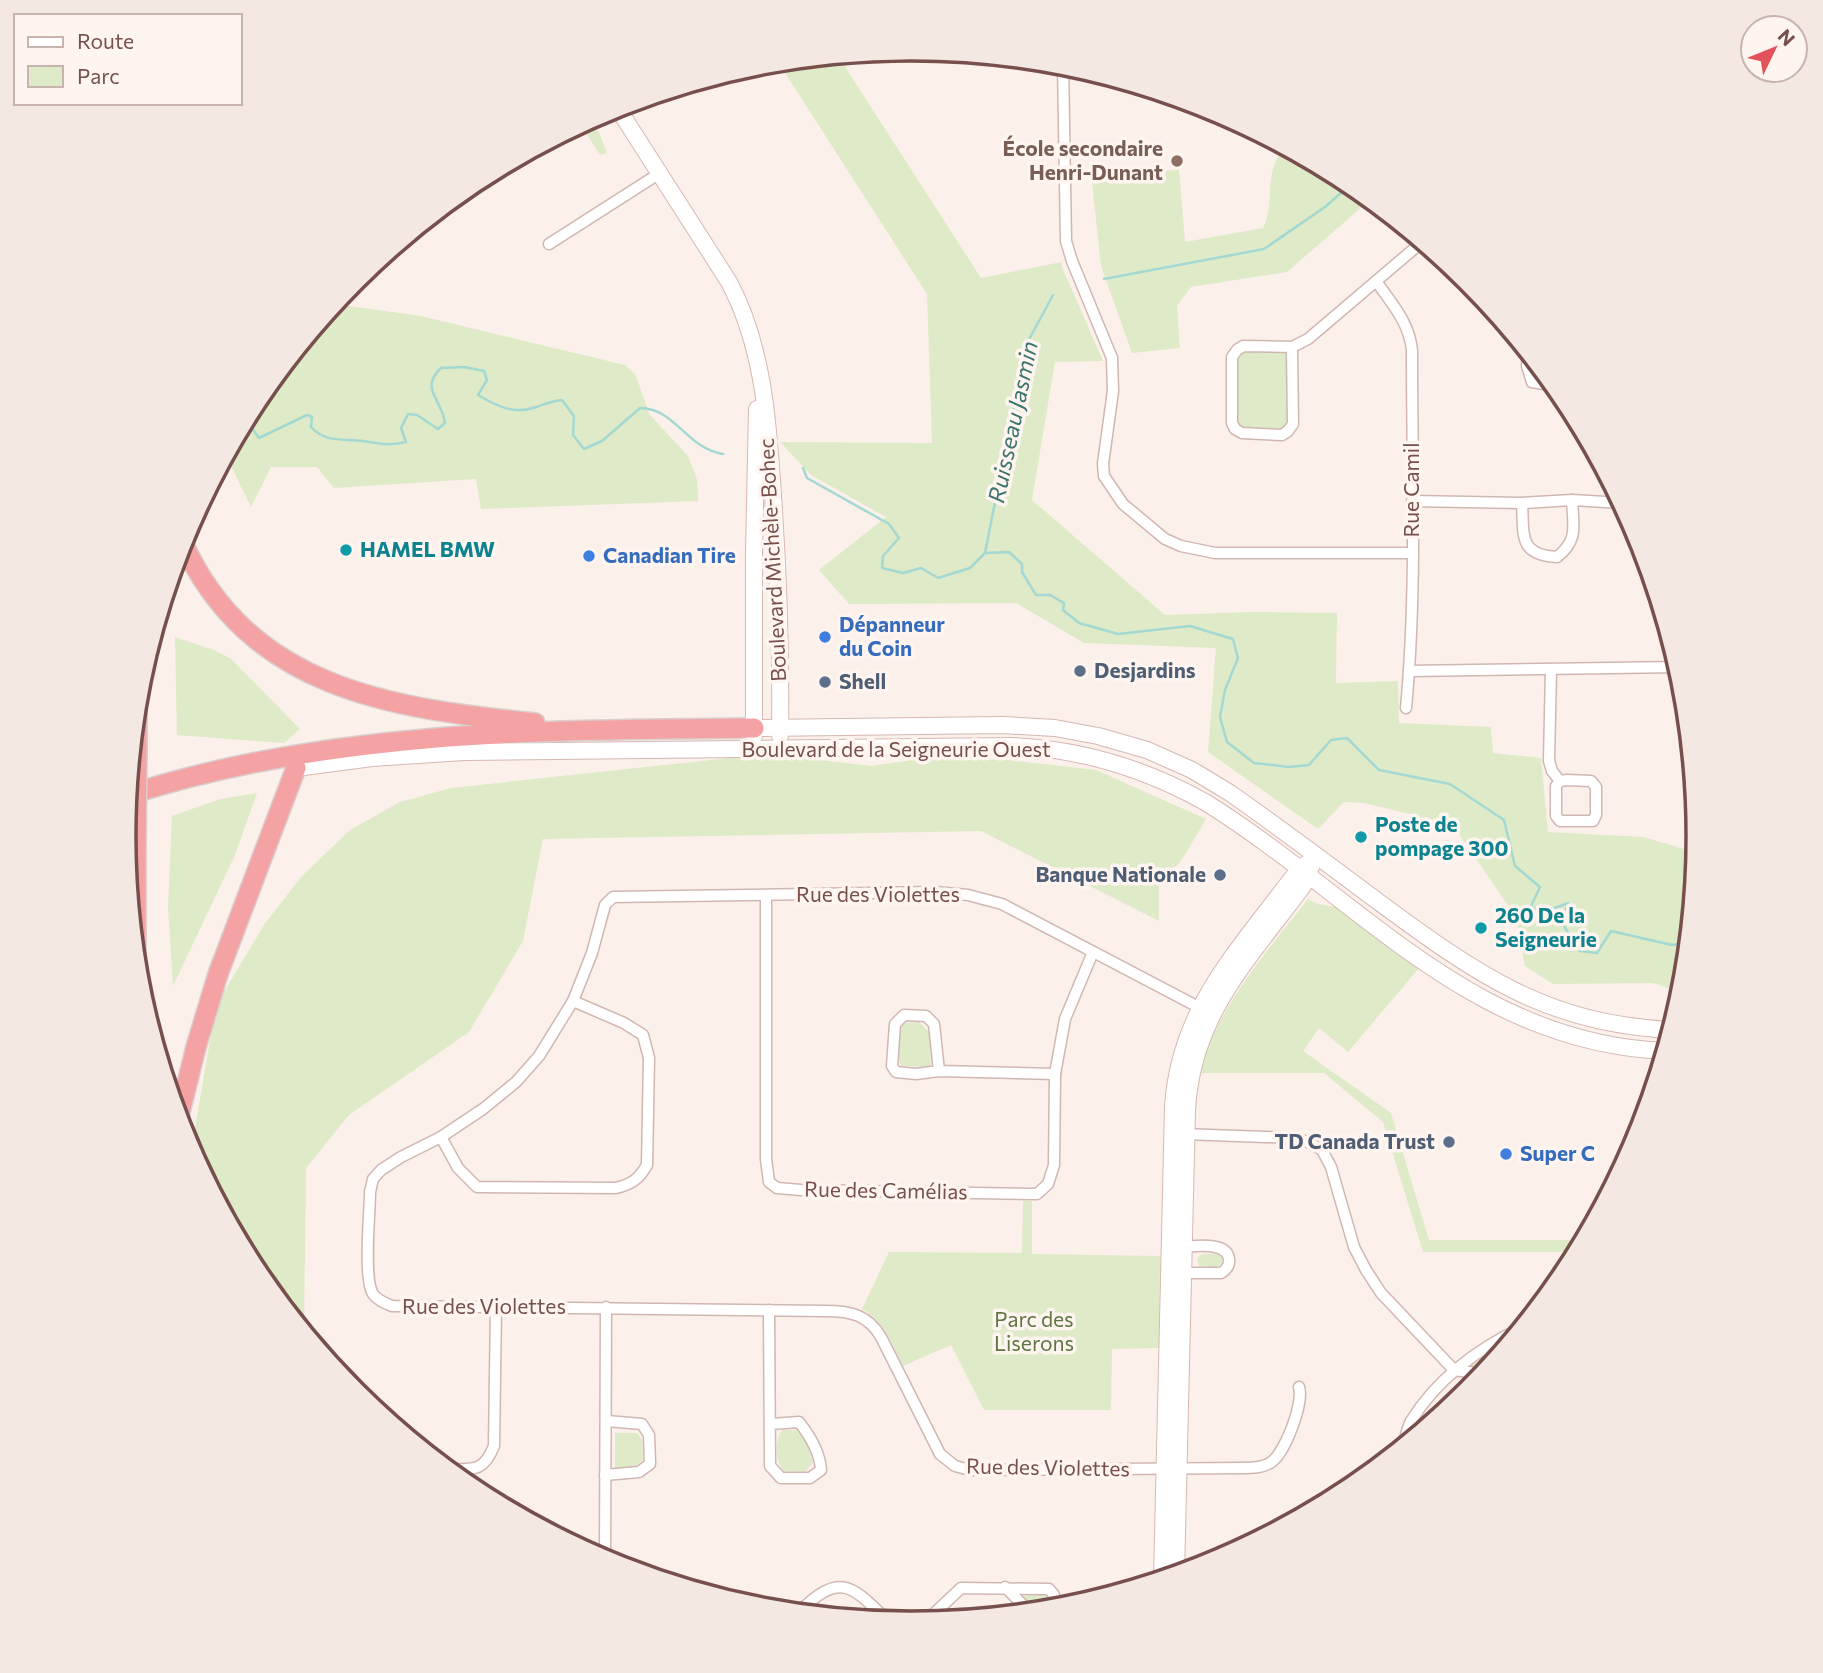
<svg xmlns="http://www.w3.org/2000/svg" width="1823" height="1673" viewBox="0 0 1823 1673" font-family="Commissioner,sans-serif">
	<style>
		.green { fill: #dfeac8 }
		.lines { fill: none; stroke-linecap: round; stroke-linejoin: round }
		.stream { stroke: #a4d8d2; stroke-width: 2.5 }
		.street-casing { stroke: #d1b7b2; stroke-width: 13 }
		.secondary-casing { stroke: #d6b8b2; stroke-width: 18 }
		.highway-casing { stroke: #d9cecd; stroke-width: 22 }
		.street { stroke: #fff; stroke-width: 10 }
		.secondary { stroke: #fff; stroke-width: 16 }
		.highway { stroke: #f5a2a4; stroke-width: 19 }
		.highway-bridge-casing { stroke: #d9cecd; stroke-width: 22; stroke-linecap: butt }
		.highway-bridge { stroke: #f5a2a4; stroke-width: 19 }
		.education-dot { fill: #8d6e63; stroke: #fff5f0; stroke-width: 2.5 }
		.culture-dot { fill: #0f9aa8; stroke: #fff5f0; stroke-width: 2.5 }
		.shop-dot { fill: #3f7fe0; stroke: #fff5f0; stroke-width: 2.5 }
		.service-dot { fill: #5c6f8a; stroke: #fff5f0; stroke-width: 2.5 }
		.labels { text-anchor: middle; stroke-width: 7; stroke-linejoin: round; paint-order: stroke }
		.education-label { font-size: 21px; font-weight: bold; fill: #785e54; stroke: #fff5f0; text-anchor: end }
		.street-label { font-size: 21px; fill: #77504d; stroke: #fff5f0 }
		.culture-label { font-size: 21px; font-weight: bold; fill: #0d838f; stroke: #fff5f0; text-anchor: start }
		.shop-label { font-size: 21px; font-weight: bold; fill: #366cbe; stroke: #fff5f0; text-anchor: start }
		.service-label { font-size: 21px; font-weight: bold; fill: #4e5e75; stroke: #fff5f0; text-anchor: start }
		.park-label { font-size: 21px; fill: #607642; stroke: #fff5f0 }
		.water-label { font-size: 23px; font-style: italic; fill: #3d746e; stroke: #fff5f0 }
		.rim { fill: none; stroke: #77504d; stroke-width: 3.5 }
	</style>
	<rect width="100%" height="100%" fill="#fcf0ea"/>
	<g class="green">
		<path d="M838,56L981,278L1062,262V267L1103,361L1055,362L1032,500L1165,615L1252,612L1337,613L1336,683L1398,681L1399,723L1491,727L1493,753L1541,758L1548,832L1644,837L1684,849L1698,848L1683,993L1653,983L1553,984L1525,966L1516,917L1452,824L1364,803L1344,802L1318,829L1208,752L1216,648L1084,643L1016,603L849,604L819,570L886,517L811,475L780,442L932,443L927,294L778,62Z"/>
		<path d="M593,118L607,153L600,155L585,131L577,134L574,129L570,130Z"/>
		<path d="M1285,147L1349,182L1371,199L1287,272L1191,287L1177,306L1180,348L1132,353L1101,266L1091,173L1179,170L1185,242L1263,228C1276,204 1262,171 1285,147Z"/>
		<path d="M335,304L421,316L625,365L635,374L650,415L688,456L697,479L698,501L481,509L476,479L334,488L317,467H271L251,507L226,456L257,399Z"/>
		<path d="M1292,347L1288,431L1235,429L1237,350Z"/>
		<path d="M175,637L214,650L231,659L300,729L284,743L177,735Z"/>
		<path d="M767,754L872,766L925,758L1008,760L1096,770L1206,819L1181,861L1159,884V921L981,831L543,839L523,941L469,1032L349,1115L306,1168L304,1332L257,1274L191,1152L216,1005L264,925L301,877L350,830L400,802L451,788Z"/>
		<path d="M257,793L235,855L173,986L168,908L172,816L220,799Z"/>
		<path d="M1308,899L1318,904L1335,907L1419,968L1348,1052L1319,1028L1303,1051L1391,1113L1429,1240H1584L1578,1252H1423L1383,1122L1324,1073H1200C1213,1012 1270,948 1308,899Z"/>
		<path d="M919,1022L929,1032L931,1067L902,1066L896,1058L902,1023Z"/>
		<path d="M1023,1201H1032V1254L1160,1256L1159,1348L1112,1349L1111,1410H984L951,1345L903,1366C892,1344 885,1322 862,1309L889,1252L1022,1253Z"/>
		<path d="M1202,1254H1218L1222,1258V1264L1217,1267L1199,1266L1197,1259Z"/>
		<path d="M1501,1342L1502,1353L1487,1370H1465Z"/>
		<path d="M782,1430H796L806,1440L813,1462L805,1472L784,1471C775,1461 775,1441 782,1430Z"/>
		<path d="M615,1433H637L642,1440L643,1460L634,1467L615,1468Z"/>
		<path d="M1043,1594L1049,1599L1050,1608L1047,1611L1037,1612L1020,1596Z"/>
	</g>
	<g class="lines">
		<g class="stream">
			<path d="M1104,279L1264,249L1325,207L1351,184"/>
			<path d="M246,420L259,438L307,415L312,417L311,427C327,444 343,438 363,441C382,444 386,446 406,442L401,428L408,414L417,415L438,429L445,423C442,399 419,389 441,368L465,367L484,371L487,380L478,395C496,406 515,415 536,407C546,404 551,401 562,400L574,416L573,435L584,449L602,441L640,408C675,408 686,448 723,454"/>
			<path d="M803,468L807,478L889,524L899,538L883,556L882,568L903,573L921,568L938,578L970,568L985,553L1009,552L1022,564V572L1036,595H1050L1064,603L1063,610L1079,623L1118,634L1190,626L1233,639L1238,658L1225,690L1220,717L1227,742L1254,763L1289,767L1309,765L1331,740L1347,738L1379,770L1450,784L1504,820L1515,866L1540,887L1531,906L1542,913L1568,903L1562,923L1580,951L1597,953L1611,931L1672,945L1689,942"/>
			<path d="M985,553L1026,345L1053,295"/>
		</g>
		<g class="street-casing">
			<g id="street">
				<path d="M1063,64L1066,241L1072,261L1112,358L1113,391L1103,464L1104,476L1123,504L1165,539L1181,546L1215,553H1412"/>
				<path d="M549,244L660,173"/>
				<path d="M1376,281C1392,304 1409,322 1412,350C1412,469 1417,590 1406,708"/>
				<path d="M1243,346L1292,347L1293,424L1288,431L1282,435L1242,433L1235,429L1232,423V357L1237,350Z"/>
				<path d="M1292,347L1308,339L1422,242"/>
				<path d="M1528,352L1527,366L1532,382L1555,386"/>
				<path d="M1412,501L1522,503L1572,500L1622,503"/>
				<path d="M1522,503C1524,535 1518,555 1557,557C1579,540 1573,525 1572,500"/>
				<path d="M1551,669L1549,761L1552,771L1560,781"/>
				<path d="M1409,671L1679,667"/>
				<path d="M1567,780L1591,781L1596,787V815L1593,821H1560L1556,816V786L1560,781Z"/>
				<path d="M766,896V1159L769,1182L777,1188L801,1190L1037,1194L1048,1184L1054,1165L1055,1074L1065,1019L1093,952"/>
				<path d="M1206,1011L1002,904L968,895L935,892L613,897L605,905L592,953L573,1001L539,1056L516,1082L483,1109L441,1137L401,1157L381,1170L373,1179L370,1192C370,1213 363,1279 373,1294C377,1300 385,1303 392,1306L826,1311C851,1311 868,1315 881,1337L940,1454L955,1466L970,1470L1243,1468C1252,1468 1262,1468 1270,1463C1285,1454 1304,1403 1299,1387"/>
				<path d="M939,1071L934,1024L926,1016L904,1015L895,1024L892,1066L896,1072L916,1074L939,1071L1055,1074"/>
				<path d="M1183,1134L1296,1138L1310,1143L1322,1150L1331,1167L1354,1247L1366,1270L1381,1293L1454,1370L1484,1374"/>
				<path d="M441,1137L458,1168L477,1187L616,1188C632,1184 639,1179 647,1165L649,1058L643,1035L624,1023L573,1001"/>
				<path d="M1178,1247C1191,1247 1227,1240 1229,1259C1230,1266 1226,1270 1221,1273H1180"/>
				<path d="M769,1310L770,1466L781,1478H810L821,1470C820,1452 810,1436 799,1422L771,1424"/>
				<path d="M1403,1447C1405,1439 1407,1429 1411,1421C1437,1379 1479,1348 1523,1327"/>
				<path d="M447,1469C473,1469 483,1473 494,1446L496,1306"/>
				<path d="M605,1475L639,1472L650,1464L649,1435L642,1424L607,1421"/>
				<path d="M605,1561L606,1307"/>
				<path d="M682,1586L685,1587"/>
				<path d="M1005,1587L1030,1612"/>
				<path d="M798,1613C841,1570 852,1586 889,1622"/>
				<path d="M924,1623L961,1588L1049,1589L1054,1595V1610"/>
			</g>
		</g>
		<g class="secondary-casing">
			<g id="secondary">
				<path d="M617,107L729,282C766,351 769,435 774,511C779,586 781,661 780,736"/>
				<path d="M754,728L1003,725L1055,728L1098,736L1147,750L1192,770L1230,793C1280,828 1328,864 1376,900C1474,972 1544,1024 1672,1030"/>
				<path d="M754,736V552L757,409"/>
				<path d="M296,768L372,758L464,752L1012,746C1082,749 1144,768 1205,802C1358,897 1471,1043 1665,1051"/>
				<path d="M1176,1575L1187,1110C1192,1015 1249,959 1303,886L1311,867"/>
				<path d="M1162,1579L1173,1107C1179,1010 1237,952 1292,878L1306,864"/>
			</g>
		</g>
		<g class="highway-casing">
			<g id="highway">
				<path d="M182,541C249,689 390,708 535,723"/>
				<path d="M137,703V750"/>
				<path d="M128,795C330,730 544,730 754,728"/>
				<path d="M136,845V963"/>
				<path d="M178,1120L196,1047L218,974L296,768"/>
			</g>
		</g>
		<use href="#street" class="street"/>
		<use href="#secondary" class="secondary"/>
		<use href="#highway" class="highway"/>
		<g class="highway-bridge-casing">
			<path id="highway-bridge" d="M136,845L137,750"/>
		</g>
		<use href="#highway-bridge" class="highway-bridge"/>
	</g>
	<circle class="education-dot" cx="1177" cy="161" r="7"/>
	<g class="culture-dot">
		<circle cx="346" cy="550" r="7"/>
		<circle cx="1361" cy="837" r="7"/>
		<circle cx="1481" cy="928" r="7"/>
	</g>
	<g class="shop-dot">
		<circle cx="589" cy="556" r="7"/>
		<circle cx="825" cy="637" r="7"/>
		<circle cx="1506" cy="1154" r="7"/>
	</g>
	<g class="service-dot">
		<circle cx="1080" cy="671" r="7"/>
		<circle cx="825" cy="682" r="7"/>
		<circle cx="1220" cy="875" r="7"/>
		<circle cx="1449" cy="1142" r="7"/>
	</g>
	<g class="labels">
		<g class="education-label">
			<text x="1163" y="156">École secondaire<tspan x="1163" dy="24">Henri-Dunant</tspan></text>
		</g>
		<g class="street-label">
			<text transform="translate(1412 490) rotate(-90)" y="7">Rue Camil</text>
			<text transform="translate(773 560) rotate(-93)" y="7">Boulevard Michèle-Bohec</text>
			<text x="896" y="757">Boulevard de la Seigneurie Ouest</text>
			<text x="878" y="902">Rue des Violettes</text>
			<text transform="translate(886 1191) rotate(1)" y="7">Rue des Camélias</text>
			<text x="484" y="1314">Rue des Violettes</text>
			<text transform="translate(1048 1468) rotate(1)" y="7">Rue des Violettes</text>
		</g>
		<g class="culture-label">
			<text x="360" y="557">HAMEL BMW</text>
			<text x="1375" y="832">Poste de<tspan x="1375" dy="24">pompage 300</tspan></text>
			<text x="1495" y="923">260 De la<tspan x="1495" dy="24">Seigneurie</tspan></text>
		</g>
		<g class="shop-label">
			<text x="603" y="563">Canadian Tire</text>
			<text x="839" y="632">Dépanneur<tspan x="839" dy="24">du Coin</tspan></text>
			<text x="1520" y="1161">Super C</text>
		</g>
		<g class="service-label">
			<text x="1094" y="678">Desjardins</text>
			<text x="839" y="689">Shell</text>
			<text x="1206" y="882" text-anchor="end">Banque Nationale</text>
			<text x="1435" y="1149" text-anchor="end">TD Canada Trust</text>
		</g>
		<g class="park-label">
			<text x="1034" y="1327">Parc des<tspan x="1034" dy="24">Liserons</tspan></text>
		</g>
		<g class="water-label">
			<text transform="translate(1013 422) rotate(-78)" y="8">Ruisseau Jasmin</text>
		</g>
	</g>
	<path d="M0 0H1823V1673H0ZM136 836a775 775 0 1 1 1550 0a775 775 0 1 1-1550 0Z" fill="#f4e8e3" fill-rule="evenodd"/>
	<path class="rim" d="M136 836a775 775 0 1 1 1550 0a775 775 0 1 1-1550 0Z"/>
	<rect x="14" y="14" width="228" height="91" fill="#fff5f0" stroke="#c9b3af" stroke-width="2"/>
	<rect x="28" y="37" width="35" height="10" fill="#ffffff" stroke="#c9b3af" stroke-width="2"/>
	<text x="77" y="49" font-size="21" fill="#77504d">Route</text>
	<rect x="28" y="66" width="35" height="21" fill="#dfeac8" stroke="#c9b3af" stroke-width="2"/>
	<text x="77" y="84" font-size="21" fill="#77504d">Parc</text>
	<g transform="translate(1774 49) rotate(47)"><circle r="33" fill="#fff5f0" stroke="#c9b3af" stroke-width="2"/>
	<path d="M0-5L12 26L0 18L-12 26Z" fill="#e3525a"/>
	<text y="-10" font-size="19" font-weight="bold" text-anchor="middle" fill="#77504d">N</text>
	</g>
</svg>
